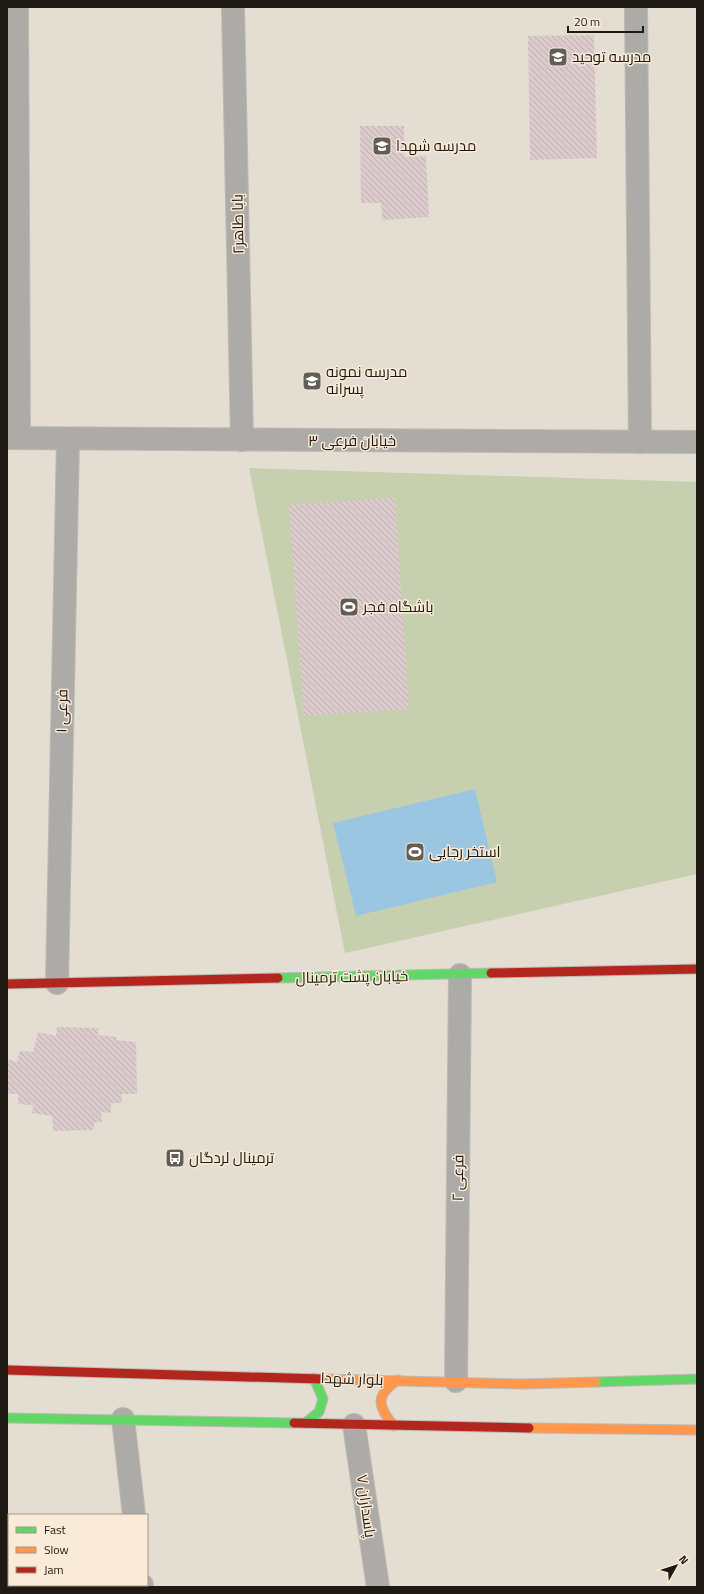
<svg xmlns="http://www.w3.org/2000/svg" width="704" height="1594" viewBox="0 0 704 1594" font-family="'Titillium Web',Cairo,sans-serif">
	<style>
		.grass { fill: #c6d0ae }
		.water { fill: #9ac6e2 }
		.building { fill: url(#building-back-hatch) }
		.lines { fill: none; stroke-linecap: round; stroke-linejoin: round }
		.street-casing { stroke: #beb9b1; stroke-width: 24 }
		.fast-casing { stroke: #beb9b1; stroke-width: 11 }
		.slow-casing { stroke: #beb9b1; stroke-width: 11 }
		.jam-casing { stroke: #beb9b1; stroke-width: 11 }
		.street { stroke: #adaba8; stroke-width: 22 }
		.fast { stroke: #63d668; stroke-width: 9 }
		.slow { stroke: #ff974d; stroke-width: 9 }
		.jam { stroke: #b3261e; stroke-width: 9 }
		.labels { text-anchor: middle; stroke-width: 3; stroke-linejoin: round; paint-order: stroke }
		.poi-label { font-size: 15px; fill: #1e1912; stroke: #f9ebd7; text-anchor: start }
		.street-label { font-size: 15px; fill: #1e1912; stroke: #f9ebd7 }
	</style>
	<defs>
		<pattern id="building-back-hatch" width="6" height="6" patternUnits="userSpaceOnUse"><rect width="6" height="6" fill="#dccbcd"/><path d="M-1 5l2 2M0 0l6 6M5-1l2 2" fill="none" stroke="#bcaeaf"/></pattern>
	</defs>
	<rect width="100%" height="100%" fill="#e3ddd2"/>
	<path class="grass" d="M249,468L697,482V874L345,953Z"/>
	<path class="water" d="M475,789L497,882L356,916L333,823Z"/>
	<g class="building">
		<path d="M594,35L597,158L530,160L528,36Z"/>
		<path d="M360,126H404V157L426,156L429,217L382,220L381,203H361Z"/>
		<path d="M395,498L409,709L304,716L289,505Z"/>
		<path d="M57,1027L99,1028L98,1035L117,1037L116,1040L136,1042L137,1094H121L122,1103H111V1113L101,1112L102,1122H95L93,1130L53,1131L52,1116L32,1113L33,1105L18,1104V1094H7V1059L17,1062L20,1051L33,1052L38,1032L56,1036Z"/>
	</g>
	<g class="lines">
		<g class="street-casing">
			<g id="street">
				<path d="M17,7L19,438"/>
				<path d="M233,7L242,440"/>
				<path d="M636,7L640,442"/>
				<path d="M7,438L697,442"/>
				<path d="M57,983L68,439"/>
				<path d="M456,1381L460,975"/>
				<path d="M123,1419L134,1515"/>
				<path d="M354,1425L378,1587"/>
				<path d="M142,1585V1587"/>
			</g>
		</g>
		<g class="fast-casing">
			<g id="fast">
				<path d="M278,978L491,973"/>
				<path d="M596,1382L697,1379"/>
				<path d="M7,1418L294,1423"/>
				<path d="M305,1423L319,1412L323,1399L314,1378"/>
			</g>
		</g>
		<g class="slow-casing">
			<g id="slow">
				<path d="M321,1379L523,1384L596,1382"/>
				<path d="M394,1426C377,1406 375,1395 398,1380"/>
				<path d="M529,1428L697,1430"/>
			</g>
		</g>
		<g class="jam-casing">
			<g id="jam">
				<path d="M491,973L697,969"/>
				<path d="M7,984L278,978"/>
				<path d="M7,1370L321,1379"/>
				<path d="M294,1423L529,1428"/>
			</g>
		</g>
		<use href="#street" class="street"/>
		<use href="#fast" class="fast"/>
		<use href="#slow" class="slow"/>
		<use href="#jam" class="jam"/>
	</g>
	<defs>
		<g id="school-square" transform="scale(1)"><rect x="-9" y="-9" width="18" height="18" rx="4" fill="#635e55" stroke="#f9ebd7"/><path d="M0-5L7-2L0 1L-7-2ZM-4 1L0 2.5L4 1V4Q0 6-4 4Z" fill="#fff"/></g>
		<g id="stadium-square" transform="scale(1)"><rect x="-9" y="-9" width="18" height="18" rx="4" fill="#635e55" stroke="#f9ebd7"/><path d="M0-5a6.5 5 0 1 0 0 10a6.5 5 0 1 0 0-10ZM-3.5-1.8h7v3.6h-7Z" fill="#fff"/></g>
		<g id="bus-square" transform="scale(1)"><rect x="-9" y="-9" width="18" height="18" rx="4" fill="#635e55" stroke="#f9ebd7"/><path d="M-5-6H5V4H4V6H2V4H-2V6H-4V4H-5ZM-3.5-4V0h7V-4ZM-3.5 1.2v1.5H-2V1.2ZM2 1.2v1.5H3.5V1.2Z" fill="#fff"/></g>
	</defs>
	<g fill-rule="evenodd">
		<use href="#school-square" x="558" y="57"/>
		<use href="#school-square" x="382" y="146"/>
		<use href="#school-square" x="312" y="381"/>
		<use href="#stadium-square" x="349" y="607"/>
		<use href="#stadium-square" x="415" y="852"/>
		<use href="#bus-square" x="175" y="1158"/>
	</g>
	<g class="labels">
		<g class="poi-label">
			<text x="572" y="62">مدرسه توحید</text>
			<text x="396" y="151">مدرسه شهدا</text>
			<text x="326" y="377">مدرسه نمونه<tspan x="326" dy="17">پسرانه</tspan></text>
			<text x="363" y="612">باشگاه فجر</text>
			<text x="429" y="857">استخر رجایی</text>
			<text x="189" y="1163">ترمینال لردگان</text>
		</g>
		<g class="street-label">
			<text transform="translate(238 224) rotate(-91)" y="5">بابا طاهر۲</text>
			<text x="352" y="446">خیابان فرعی ۳</text>
			<text transform="translate(62 711) rotate(-89)" y="5">۱ فرعی</text>
			<text transform="translate(352 977) rotate(-1)" y="5">خیابان پشت ترمینال</text>
			<text transform="translate(458 1178) rotate(-89)" y="5">۲ فرعی</text>
			<text transform="translate(352 1379) rotate(2)" y="5">بلوار شهدا</text>
			<text transform="translate(366 1506) rotate(82)" y="5">پاسداران ۷</text>
		</g>
	</g>
	<rect width="704" height="1594" fill="none" stroke="#1e1912" stroke-width="16"/>
	<rect x="8" y="1514" width="140" height="72" fill="#f9ebd7" stroke="#a19788"/>
	<rect x="16" y="1527" width="20" height="6" fill="#63d668" stroke="#a19788"/>
	<text x="44" y="1534" font-size="12" fill="#1e1912">Fast</text>
	<rect x="16" y="1547" width="20" height="6" fill="#ff974d" stroke="#a19788"/>
	<text x="44" y="1554" font-size="12" fill="#1e1912">Slow</text>
	<rect x="16" y="1567" width="20" height="6" fill="#b3261e" stroke="#a19788"/>
	<text x="44" y="1574" font-size="12" fill="#1e1912">Jam</text>
	<g transform="translate(676 1566) rotate(51)" stroke="#f9ebd7" stroke-width="3" paint-order="stroke">
	<path d="M0-3L7 15L0 10L-7 15Z" fill="#1e1912"/>
	<text y="-6" font-size="11" font-weight="bold" text-anchor="middle" fill="#1e1912">N</text>
	</g>
	<path d="M568 26v6h75v-6" fill="none" stroke="#1e1912" stroke-width="2"/>
	<text x="574" y="26" font-size="12" fill="#1e1912" stroke="#f9ebd7" stroke-width="3" paint-order="stroke">20 m</text>
</svg>
